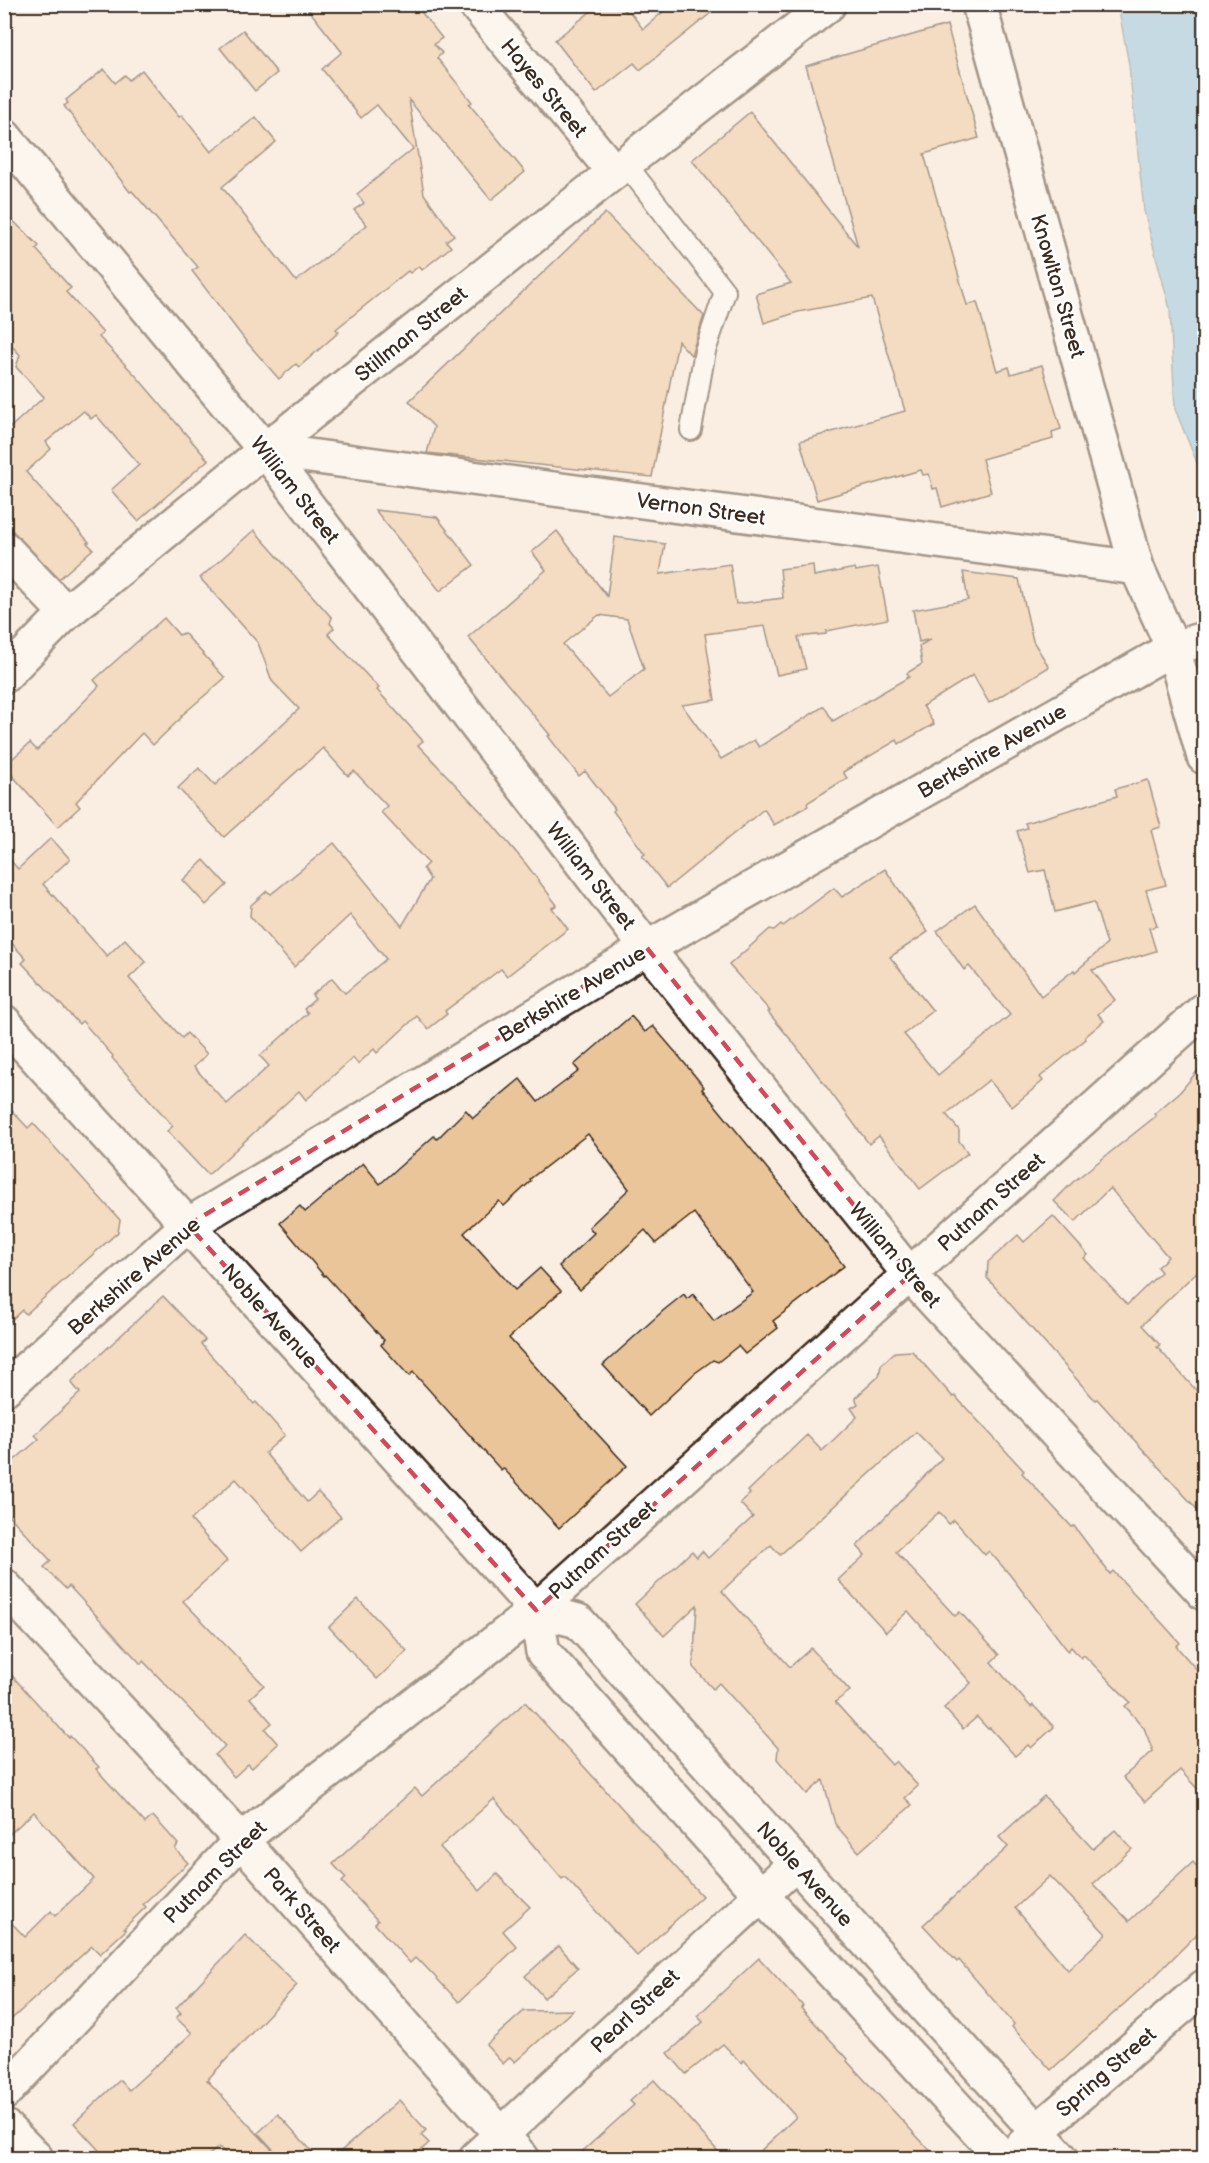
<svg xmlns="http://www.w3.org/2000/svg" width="1209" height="2163" viewBox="0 0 1209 2163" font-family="'Balsamiq Sans',sans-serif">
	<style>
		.water { fill: #87c2e6; stroke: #698596; stroke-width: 1.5 }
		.building { fill: #eac59a; stroke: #3b2a1e; stroke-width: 1.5; fill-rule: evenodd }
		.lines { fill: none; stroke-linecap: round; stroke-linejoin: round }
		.service-casing { stroke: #3b2a1e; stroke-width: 24 }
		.minor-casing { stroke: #3b2a1e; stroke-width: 38 }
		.tertiary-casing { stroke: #3b2a1e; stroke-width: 38 }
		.secondary-casing { stroke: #3b2a1e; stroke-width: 38 }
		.service { stroke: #fff; stroke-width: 20 }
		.minor { stroke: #fff; stroke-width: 33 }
		.tertiary { stroke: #fff; stroke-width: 33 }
		.secondary { stroke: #fff; stroke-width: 33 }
		.marked { fill: none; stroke: #d1495b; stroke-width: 4.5; stroke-dasharray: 12 8; stroke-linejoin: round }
		.labels { text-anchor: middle; stroke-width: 5; stroke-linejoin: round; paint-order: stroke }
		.street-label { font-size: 21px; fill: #3b2a1e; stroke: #fff }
	</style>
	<rect width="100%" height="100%" fill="#f9eee1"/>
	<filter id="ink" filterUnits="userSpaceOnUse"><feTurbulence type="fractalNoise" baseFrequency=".0167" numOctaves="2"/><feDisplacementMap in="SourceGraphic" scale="12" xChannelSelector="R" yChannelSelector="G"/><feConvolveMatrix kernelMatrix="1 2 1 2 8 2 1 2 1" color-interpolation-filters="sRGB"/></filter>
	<g filter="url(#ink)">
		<path class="water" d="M1118,5H1204V480L1175,409L1170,309L1144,211L1129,65Z"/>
		<g class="building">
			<path d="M304,4H415L442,38L434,44L442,53L437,58L472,102L469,104L525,172L491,200L409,100L424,194L454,235L446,241L451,247L422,270L419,266L410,273L408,271L336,329L339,332L299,367L296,364L279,379L245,340L192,271L198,267L132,191L130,192L64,106L68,103L66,100L104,69L115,83L125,75L129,80L142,70L179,117L182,115L211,152L256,117L276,142L222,187L296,281L367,225L354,210L364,203L357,194L413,149L377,105L361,118L322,69L342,52Z"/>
			<path d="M600,4H620L626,12H630L643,29L672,4H722L640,70L634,63L596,93L555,40Z"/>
			<path d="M947,25L979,138L924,154L967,305L977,302L997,371L1009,367L1011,374L1042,365L1061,429L1052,432L1053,439L982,459L991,492L942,507L937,488L933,489L929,474L923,475L921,470L817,500L800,441L905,411L872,298L798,312L764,323L756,294L791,283L692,160L750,112L858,247L806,66Z"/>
			<path d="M243,30L277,73L255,91L220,48Z"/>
			<path d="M4,212L39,246L36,249L71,288L66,292L103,333L99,337L137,377L208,460L138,521L111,490L139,465L96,415L91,419L84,411L46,442L51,449L26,472L89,542L87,543L93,549L59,579L4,522V433L44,397L16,367L20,355L4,337Z"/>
			<path d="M605,213L704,316L691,355L678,341L652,477L427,453L434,427L409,401Z"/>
			<path d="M375,510L437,517L474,565L440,591Z"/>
			<path d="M254,530L332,618L330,623L334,628L328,634L379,688L377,690L423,741L418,745L487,818L526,864L557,905L552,908L568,929L507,976L501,969L445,1011L447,1014L428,1029L417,1016L377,1053L374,1049L358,1064L353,1058L306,1100L299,1091L208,1175L167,1131L173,1126L112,1058L113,1056L82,1021L79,1024L22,963L26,959L4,935V853L18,869L51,838L70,859L43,884L107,956L125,939L146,962L129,978L182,1038L187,1033L207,1054L194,1067L227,1104L269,1066L260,1056L308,1013L304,1009L315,999L312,995L332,978L345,993L386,959L350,915L294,967L250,916L251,905L267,891L271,894L334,843L402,926L430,879L423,868L428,863L381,812L387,806L354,771L348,776L323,748L224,837L178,788L199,768L215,785L299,709L272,681L258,643L200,578Z"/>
			<path d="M557,531L607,596L615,537L665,544L660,574L730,564L736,604L783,598L780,569L813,565L814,576L855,568L856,571L878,567L888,619L826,631V634L798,637L806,669L777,675L765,626L705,634L715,700L682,705L721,759L754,740L759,747L824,706L833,721L909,677L907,673L922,664L919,646L931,639L919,642L913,610L968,600L963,572L1019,579L1033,641L1049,667L989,703L973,675L923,706L934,724L899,744L897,740L843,772L847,778L807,803L808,806L774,825L764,809L667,888L642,856L645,854L613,811L615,809L585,771L579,776L548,736L550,735L468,637L546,570L532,552ZM599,615L627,619L644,669L608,697L563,644Z"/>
			<path d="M164,618L179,635L184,633L225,678L181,716L182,717L153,745L142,733L76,802L80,807L58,827L4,766L30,743L37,750L99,686L94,680Z"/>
			<path d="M1148,780L1161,827L1151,830L1166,885L1146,890L1157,926L1149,928L1156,951L1092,970L1115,1000L1098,1014L1104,1021L1085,1037L1086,1039L1040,1077L1043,1081L1012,1107L989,1080L946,1114L959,1130V1141L968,1153L920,1189L879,1136L869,1144L796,1046L768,1012L770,1011L729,965L770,929L774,930L781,924L783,926L834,888L842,897L885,869L928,932L890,957L933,1011L904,1034L938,1075L1010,1015L969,966L964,970L937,931L975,904L1041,996L1074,970L1075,972L1107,944L1094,902L1055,912L1045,870L1030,873L1017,831L1027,828L1025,823L1117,796L1115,789Z"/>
			<path d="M204,860L227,885L206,905L183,880Z"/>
			<path d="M631,1016L645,1032L653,1026L677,1054L704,1087L702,1089L783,1188L844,1266L773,1321L778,1328L745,1354L738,1346L718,1362L713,1360L695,1373L649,1416L603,1365L664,1310L684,1294L687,1299L693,1294L714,1321L753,1292L694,1213L656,1243L645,1230L580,1290L559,1266L594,1233L589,1227L629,1189L588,1134L530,1179L531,1181L504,1206L499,1201L464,1233L515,1290L540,1268L561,1291L509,1338L627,1466L559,1528L503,1468L501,1470L413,1372L409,1376L381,1345L384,1340L325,1275L324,1276L280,1223L300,1206L305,1212L363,1163L380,1184L434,1136L437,1139L466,1110L473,1118L520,1079L538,1102L579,1071L574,1065Z"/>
			<path d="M1204,1063V1265L1142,1325L1160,1345L1157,1347L1204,1399V1517L1097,1399L1095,1400L987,1278L988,1262L1018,1235L1024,1242L1053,1216L1088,1255L1084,1258L1127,1305L1161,1272L1157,1267L1168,1257L1110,1188L1075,1222L1054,1201L1073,1182L1156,1116L1154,1114L1180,1092Z"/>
			<path d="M4,1102L28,1128L33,1123L120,1220L118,1232L26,1314L22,1310L4,1327Z"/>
			<path d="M163,1296L205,1340L201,1344L254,1404L256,1402L285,1435L265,1453L307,1502L318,1492L341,1517L301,1552L236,1479L191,1520L227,1561L183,1601L264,1685L250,1698L272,1723L265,1729L278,1744L252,1768L248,1764L234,1777L215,1755L225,1746L143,1661L141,1664L69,1586L66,1589L44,1567L51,1561L4,1510V1469L39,1439L35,1435L80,1393L71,1382Z"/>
			<path d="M912,1351L953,1397L955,1396L995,1439L1024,1471L1022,1473L1072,1527L1074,1526L1110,1574L1113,1571L1163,1624L1180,1643L1176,1646L1204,1678V1796L1180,1770L1145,1802L1123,1777L1153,1751L1144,1728L1125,1706L1130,1702L1084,1655L1081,1658L1071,1647L1068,1651L1010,1575L989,1551L985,1555L954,1520L949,1524L939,1512L896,1552L955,1616L960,1612L999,1655L991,1662L1031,1707L1033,1705L1054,1727L1031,1748L1028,1745L1015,1756L990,1728L988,1729L977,1717L963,1729L944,1708L971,1683L908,1611L886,1632L838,1580L865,1555L857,1546L942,1458L916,1432L780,1555L771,1545L722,1591L790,1667L811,1648L850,1691L835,1702L892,1765L896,1761L918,1786L905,1798L912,1805L859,1852L835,1824L823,1780L807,1794L777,1759L778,1748L719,1683L713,1689L693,1667L697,1605L664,1636L635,1604L692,1551L697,1557L702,1551L708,1558L753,1517L740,1503L750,1494L748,1491L807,1435L822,1451L857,1417L851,1408L858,1404L855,1398L879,1376L881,1365L895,1352Z"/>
			<path d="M358,1599L407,1651L377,1679L329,1627Z"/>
			<path d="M4,1667L69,1738L70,1736L99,1767L96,1769L145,1823L153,1816L178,1844L175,1849L188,1863L143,1904L146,1907L124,1928L126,1930L100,1954L92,1946L4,2026V1915L25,1937L51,1911L55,1916L94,1879L34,1812L4,1839Z"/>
			<path d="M525,1702L702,1896L637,1956L565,1877L562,1879L494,1799L440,1847L480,1891L497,1874L530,1907L503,1931L517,1947L459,2002L421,1962L420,1963L415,1958L410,1963L375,1924L378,1921L342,1882L346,1878L333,1864L415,1788L422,1796Z"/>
			<path d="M1044,1796L1093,1849L1115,1830L1132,1849L1093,1884L1129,1921L1193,1862L1204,1875V1927L1155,1976L1051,2070L1012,2027L1014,2024L959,1960L957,1962L923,1925L1008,1847L999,1837ZM1050,1876L1106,1934L1068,1970L1015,1908Z"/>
			<path d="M245,1935L297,1985L207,2080L280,2158H230L219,2147L205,2158H106L74,2123L120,2080L129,2090L192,2033L176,2018L181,2013L176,2008Z"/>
			<path d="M559,1946L578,1968L544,1998L525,1976Z"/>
			<path d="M759,1958L803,2006L801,2008L848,2059L847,2061L937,2158H753L796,2117L744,2060L741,2063L723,2044L686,2074L668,2053L703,2022L697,2016Z"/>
			<path d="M573,2010L515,2062L510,2057L503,2064L486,2045L524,2011Z"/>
			<path d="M654,2080L724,2158H575L634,2105L630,2101Z"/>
			<path d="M399,2100L426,2130L421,2135L429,2143L412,2158H333Z"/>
			<path d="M278,2114L318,2158H281L258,2133Z"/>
		</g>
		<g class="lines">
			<g class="service-casing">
				<path id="service" d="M625,163L725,292L705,351L691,430"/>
			</g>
			<g class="minor-casing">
				<g id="minor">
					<path d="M475,4L614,172"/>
					<path d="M4,136L265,450L647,948L910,1275L1204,1593"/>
					<path d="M265,450L1137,568"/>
					<path d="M4,548L66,613"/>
					<path d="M4,676L66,613L265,450L614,172L829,4"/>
					<path d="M4,1586L241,1840L522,2158"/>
					<path d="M4,2093L241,1840L536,1610L1204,1010"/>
					<path d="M4,2126L36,2158"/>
					<path d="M476,2158L796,1863"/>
					<path d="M1011,2158L1036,2132L1204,1987"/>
				</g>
			</g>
			<g class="tertiary-casing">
				<path id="tertiary" d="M4,1389L188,1225L647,948L1173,648"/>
			</g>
			<g class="secondary-casing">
				<g id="secondary">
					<path d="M979,4L1137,568L1173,648L1204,757"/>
					<path d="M1173,648L1204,639"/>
					<path d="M4,1022L536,1610L543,1652L761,1895L1003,2158"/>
					<path d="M536,1610L578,1621L1061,2158"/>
				</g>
			</g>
			<use href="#service" class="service"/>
			<use href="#minor" class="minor"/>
			<use href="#tertiary" class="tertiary"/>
			<use href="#secondary" class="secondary"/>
		</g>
	</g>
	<path d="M0 0H1209V2163H0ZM647,948L910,1275L536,1610L188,1225Z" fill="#f9eee1" fill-opacity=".55" fill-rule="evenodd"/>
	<path class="marked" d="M647,948L910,1275L536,1610L188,1225Z"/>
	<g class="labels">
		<g class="street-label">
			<text transform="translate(544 88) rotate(50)" y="7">Hayes Street</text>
			<text transform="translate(1058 286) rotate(74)" y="7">Knowlton Street</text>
			<text transform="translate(411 334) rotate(-39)" y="7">Stillman Street</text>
			<text transform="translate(295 490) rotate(52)" y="7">William Street</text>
			<text transform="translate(701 509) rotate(8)" y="7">Vernon Street</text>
			<text transform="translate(992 751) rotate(-30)" y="7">Berkshire Avenue</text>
			<text transform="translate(591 876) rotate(52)" y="7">William Street</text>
			<text transform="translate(572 994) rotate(-31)" y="7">Berkshire Avenue</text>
			<text transform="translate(991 1202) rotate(-42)" y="7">Putnam Street</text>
			<text transform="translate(895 1255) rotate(50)" y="7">William Street</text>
			<text transform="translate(134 1276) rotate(-41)" y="7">Berkshire Avenue</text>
			<text transform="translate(270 1316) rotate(48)" y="7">Noble Avenue</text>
			<text transform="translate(602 1550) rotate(-42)" y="7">Putnam Street</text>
			<text transform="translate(215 1872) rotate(-45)" y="7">Putnam Street</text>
			<text transform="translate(805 1874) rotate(48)" y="7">Noble Avenue</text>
			<text transform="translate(302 1910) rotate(49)" y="7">Park Street</text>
			<text transform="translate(635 2011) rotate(-43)" y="7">Pearl Street</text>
			<text transform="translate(1106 2072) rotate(-41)" y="7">Spring Street</text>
		</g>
	</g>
	<rect width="1209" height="2163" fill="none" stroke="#fff" stroke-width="24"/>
	<rect x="12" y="12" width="1185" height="2139" fill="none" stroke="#3b2a1e" stroke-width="2" filter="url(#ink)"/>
</svg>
